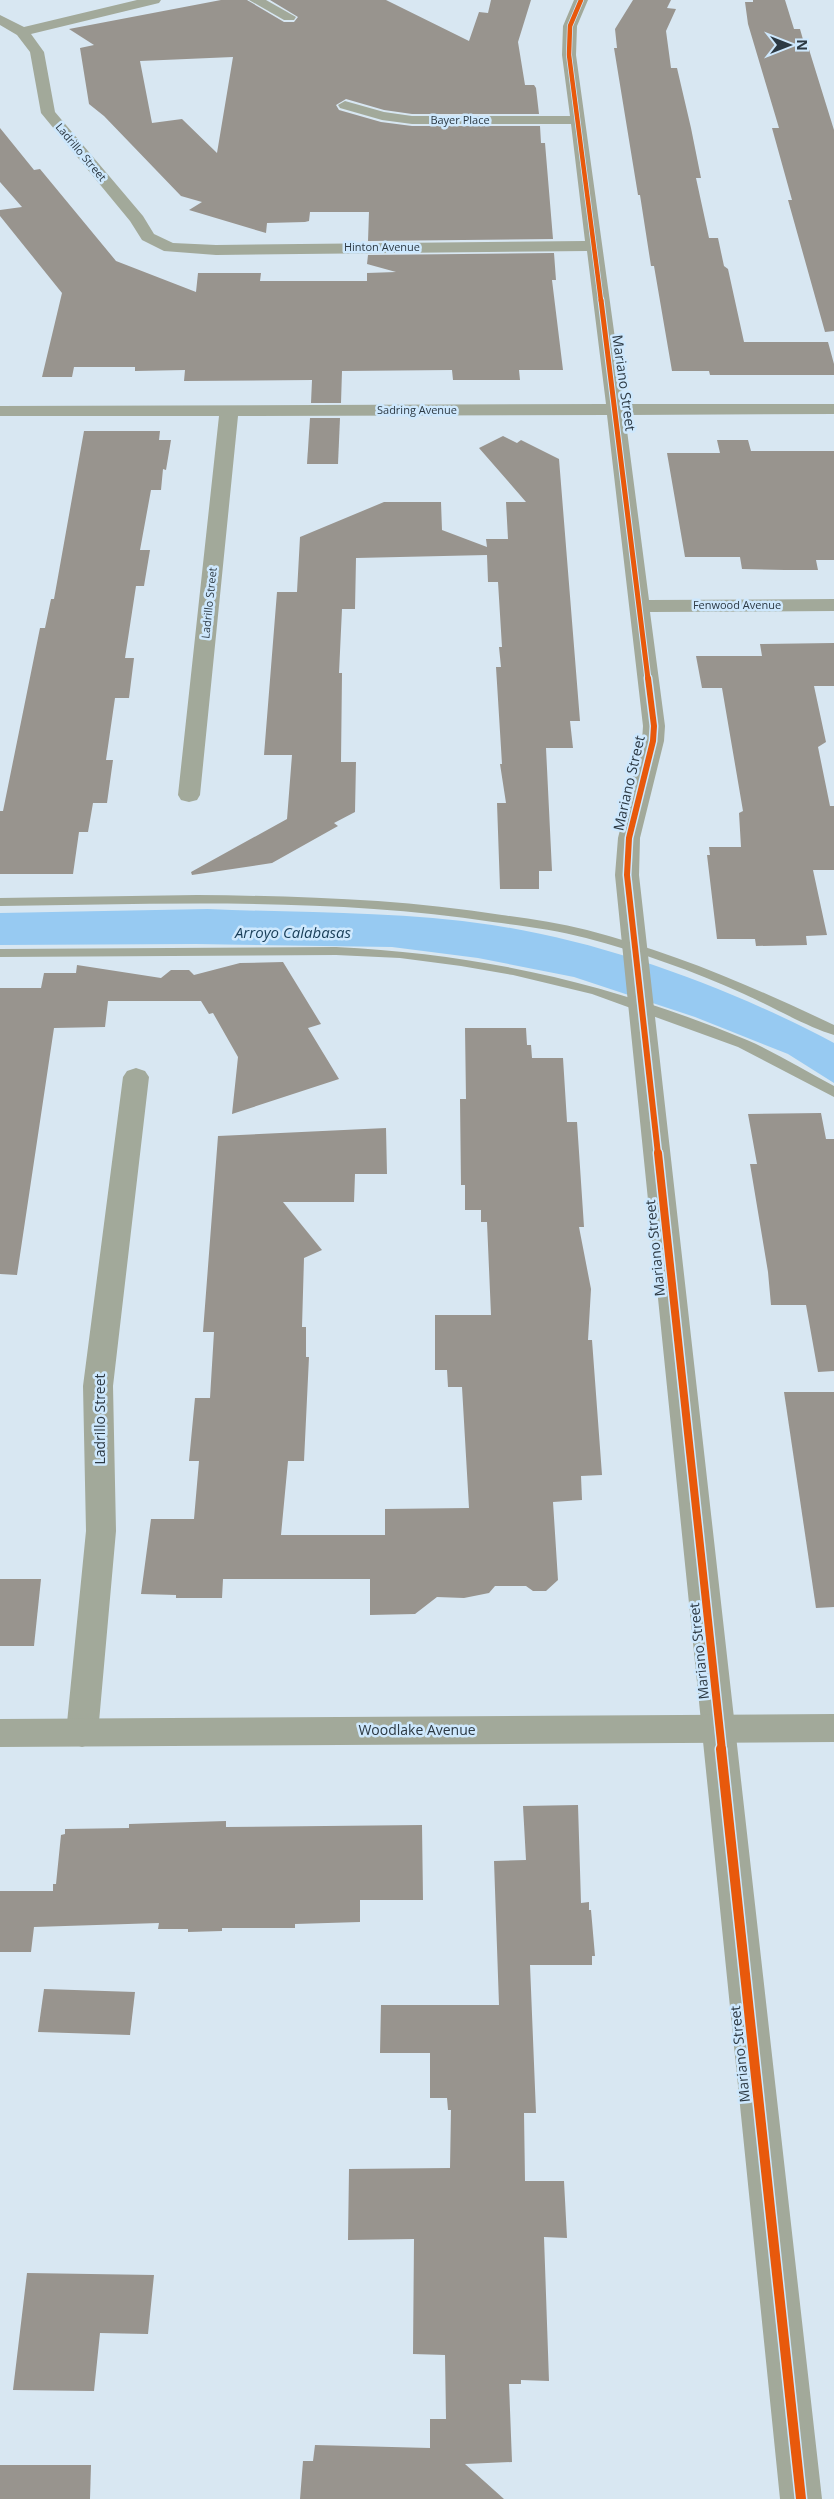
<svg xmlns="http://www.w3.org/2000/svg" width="834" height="2499" viewBox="0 0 834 2499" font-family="'Open Sans',sans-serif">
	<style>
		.water { fill: #97caf2 }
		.building { fill: #98948e; fill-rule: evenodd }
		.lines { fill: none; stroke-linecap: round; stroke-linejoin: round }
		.service { fill: #a2a99a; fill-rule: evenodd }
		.minor { fill: #a2a99a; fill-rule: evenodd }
		.tertiary { fill: #a2a99a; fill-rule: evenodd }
		.cycleway-far4-casing { stroke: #cee8fd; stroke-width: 6 }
		.cycleway-far3-casing { stroke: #cee8fd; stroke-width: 7 }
		.cycleway-far2-casing { stroke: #cee8fd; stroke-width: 9 }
		.cycleway-far1-casing { stroke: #cee8fd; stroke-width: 11 }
		.cycleway-casing { stroke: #cee8fd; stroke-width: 13 }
		.cycleway-far4 { stroke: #e8590c; stroke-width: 4.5 }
		.cycleway-far3 { stroke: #e8590c; stroke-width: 5 }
		.cycleway-far2 { stroke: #e8590c; stroke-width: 6 }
		.cycleway-far1 { stroke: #e8590c; stroke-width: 8 }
		.cycleway { stroke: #e8590c; stroke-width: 10 }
		.labels { text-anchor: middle; stroke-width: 5; stroke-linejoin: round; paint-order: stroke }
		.far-street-label { font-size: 11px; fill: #2c3943; stroke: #cee8fd }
		.street-label { font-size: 14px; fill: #2c3943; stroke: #cee8fd }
		.water-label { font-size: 15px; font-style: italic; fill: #193e58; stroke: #cee8fd }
	</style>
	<rect width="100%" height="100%" fill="#d8e7f2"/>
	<path class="water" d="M208,909C302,913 398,911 492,925C606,942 733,989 834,1043V1083L788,1054L695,1017L574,977L478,958L392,947L196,944L0,945V913Z"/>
	<g class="building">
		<path d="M221,0H247L284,22H294L298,17L270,0H386L469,41L479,12L488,13L491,0H531L518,42L525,85H534L536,88L539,114H412L384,110L346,99L336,105L339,110L381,122L412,126H540L541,143H545L553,239L368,241L369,212H310L309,221L305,222L267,223L266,233L189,210L202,202L181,196L104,116L89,104L80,48L94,45L69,29ZM233,57L217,153L182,119L152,123L140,61Z"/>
		<path d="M633,0H671L667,8L676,9L666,31L671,68H677L691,128L701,178H696L709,238H718L724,266L728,269L744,342H828L834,364V375H710L709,371H672L654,266H651L640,195H638L614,48H617L615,29Z"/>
		<path d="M753,0H785L794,29H800L804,43H807L834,130V331L825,332L788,200H792L772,128H779L748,24L745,2H753Z"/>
		<path d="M0,128L34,170L40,169L116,261L196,292L198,273H261L260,281H367V273L396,272L367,264L368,255L554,253L556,280H552L563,370H519L520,380H453L452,370L342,371L341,403H311L312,380L184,381L185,370L135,371V367H74L72,377H42L62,293L0,216V210L22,207L0,182Z"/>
		<path d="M310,418H340L338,464H307Z"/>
		<path d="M84,431H160L159,440H171L166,470L163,469L161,490H151L140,550H150L144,586H136L125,658H134L129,698H115L106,760H113L107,803H93L88,832H79L73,874H0V811H3L40,628H45L51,599H54Z"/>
		<path d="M503,436L517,443L521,440L559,459L580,721H570L573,748H546L552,871H539V889H500L497,803H506L500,764H502L496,667H501L499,647H502L498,582H488L487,555L356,558L355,609H342L339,673H342L341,762H356L355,812L334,823L338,826L272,863L192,875L191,872L287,819L292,755H264L277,592H297L300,537L384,502H441L442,530L487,547L486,539H508L506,502H526L479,448Z"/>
		<path d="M717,440H748L751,451H834V560H816L818,570H785L742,569L740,557H685L667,453H720Z"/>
		<path d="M834,643V686H814L826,742L818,747L830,806H834V870H813L827,935L806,936L807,945L756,946L755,939H717L707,855H710L709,847H741L739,813L743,811L722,688H702L696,656H762L760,644Z"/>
		<path d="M283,962L321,1024L308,1028L339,1079L232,1114L238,1057L213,1013L209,1014L201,1001H108L105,1027L54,1028L17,1275L0,1274V988H41L44,973H76L77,965L161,978L171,970H189L194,975L240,963Z"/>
		<path d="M465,1028H526L527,1045H531L532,1058H563L567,1122H577L584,1227H579L591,1289L588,1340H592L602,1475L581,1476L582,1500L553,1502L558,1580L546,1591H533L526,1586H495L489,1593L464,1598L437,1597L415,1614L370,1615V1579H223L222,1598H176V1595L141,1594L151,1519H194L199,1461H189L195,1398H210L214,1332H203L218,1136L386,1128L387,1174H355L354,1202H283L322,1250L304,1258L302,1327H306V1357H309L304,1461H288L281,1535H385V1509L469,1508L462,1387H448L447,1370H435V1315H491L487,1222H481V1210H465V1185H461L460,1099H466Z"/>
		<path d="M821,1113L826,1139H834V1371L818,1372L806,1305H771L768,1272L750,1164H757L748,1114Z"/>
		<path d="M784,1392H834V1607L816,1608Z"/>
		<path d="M0,1579H41L34,1646H0Z"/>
		<path d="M578,1805L581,1903L589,1902V1910H591L595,1956H592V1965H530L536,2113H524L525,2181H564L567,2238L544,2237L549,2381L521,2380V2384H509L512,2462L465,2464L504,2499H300L303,2461H313L315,2445L430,2448V2419H446L445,2355L413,2354L414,2239L348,2240L349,2169L450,2168L451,2110H448L447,2098H430V2053H380L381,2005H499L494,1861L526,1860L523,1806Z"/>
		<path d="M226,1821V1827L422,1825L423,1900H360V1922L295,1924V1928H222V1931L188,1932V1929H158L159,1923L34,1927L31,1952H0V1891H53V1884H56L61,1835L65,1834V1829L129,1828V1824Z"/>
		<path d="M44,1989L135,1992L130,2035L38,2032Z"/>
		<path d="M27,2273L154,2275L148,2334L100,2333L94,2391L13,2390Z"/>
		<path d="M0,2465H91L90,2499H0Z"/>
	</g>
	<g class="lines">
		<g class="service">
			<path d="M197,895C299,896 400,899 502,915C530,919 559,923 587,930C673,952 754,987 834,1025V1035C807,1027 771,1006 744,994C693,971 640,952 586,938C556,930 524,926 493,922C330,897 164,904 0,906V898Z"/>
			<path d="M336,947C482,954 612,984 747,1040C777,1053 805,1071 834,1086V1097L738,1047L592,994L513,975L461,966L400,958L336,955L0,957V949Z"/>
		</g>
		<g class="minor">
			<path d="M137,0H161L159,3L31,34L44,52L55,112L143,216L154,234L173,243L216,245L585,241L571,124H412L382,120L340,108L338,105L345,101L384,112L412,116H570L562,55L563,26L574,0H588L577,26L576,55L624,404H834V414L625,415L649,600L834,599V611L650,612L665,726L664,741L640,838L639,875L822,2499H780L615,875L618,838L642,741L643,726L607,415L238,416L200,795L197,800L189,802L181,800L178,795L219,416H0V406L606,404L587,251L216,255L164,251L142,240L130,221L41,113L30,52L17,35L0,25V15L24,27Z"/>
			<path d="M249,0H266L296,17L294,20H284Z"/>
			<path d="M136,1068L145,1071L149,1077L113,1386L116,1531L98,1733L94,1743L82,1747L70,1743L66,1733L86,1531L83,1386L123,1077L127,1071Z"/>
		</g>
		<path class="tertiary" d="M834,1714V1742L0,1747V1719Z"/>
		<g class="cycleway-far4-casing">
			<path id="cycleway-far4" d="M581,0L570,26L569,55L601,301"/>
		</g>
		<g class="cycleway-far3-casing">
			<path id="cycleway-far3" d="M601,300L648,679"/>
		</g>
		<g class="cycleway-far2-casing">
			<path id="cycleway-far2" d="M648,678L654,726L653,741L629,838L627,875L658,1154"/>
		</g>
		<g class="cycleway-far1-casing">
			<path id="cycleway-far1" d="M658,1153L722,1751"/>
		</g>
		<g class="cycleway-casing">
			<path id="cycleway" d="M721,1749L801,2499"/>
		</g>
		<use href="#cycleway-far4" class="cycleway-far4"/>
		<use href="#cycleway-far3" class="cycleway-far3"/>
		<use href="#cycleway-far2" class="cycleway-far2"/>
		<use href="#cycleway-far1" class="cycleway-far1"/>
		<use href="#cycleway" class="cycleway"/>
	</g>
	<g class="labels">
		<g class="far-street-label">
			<text x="460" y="124">Bayer Place</text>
			<text transform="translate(81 152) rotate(50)" y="4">Ladrillo Street</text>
			<text x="382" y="251">Hinton Avenue</text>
			<text x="417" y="414">Sadring Avenue</text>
			<text transform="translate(209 603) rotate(-84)" y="4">Ladrillo Street</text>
			<text x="737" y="609">Fenwood Avenue</text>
		</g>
		<g class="street-label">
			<text transform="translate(624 383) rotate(82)" y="5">Mariano Street</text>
			<text transform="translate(629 783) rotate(-77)" y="5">Mariano Street</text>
			<text transform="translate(655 1248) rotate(-96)" y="5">Mariano Street</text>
			<text transform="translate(100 1419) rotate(-90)" y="5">Ladrillo Street</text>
			<text transform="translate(699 1651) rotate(-96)" y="5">Mariano Street</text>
			<text x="417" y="1735">Woodlake Avenue</text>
			<text transform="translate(740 2054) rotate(-96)" y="5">Mariano Street</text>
		</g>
		<g class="water-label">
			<text x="293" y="938">Arroyo Calabasas</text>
		</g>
	</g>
	<g transform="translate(789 45) rotate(90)" stroke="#cee8fd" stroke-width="4" paint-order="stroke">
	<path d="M0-4L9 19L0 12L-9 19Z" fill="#2c3943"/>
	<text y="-8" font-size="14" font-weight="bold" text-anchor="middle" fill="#2c3943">N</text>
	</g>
</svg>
